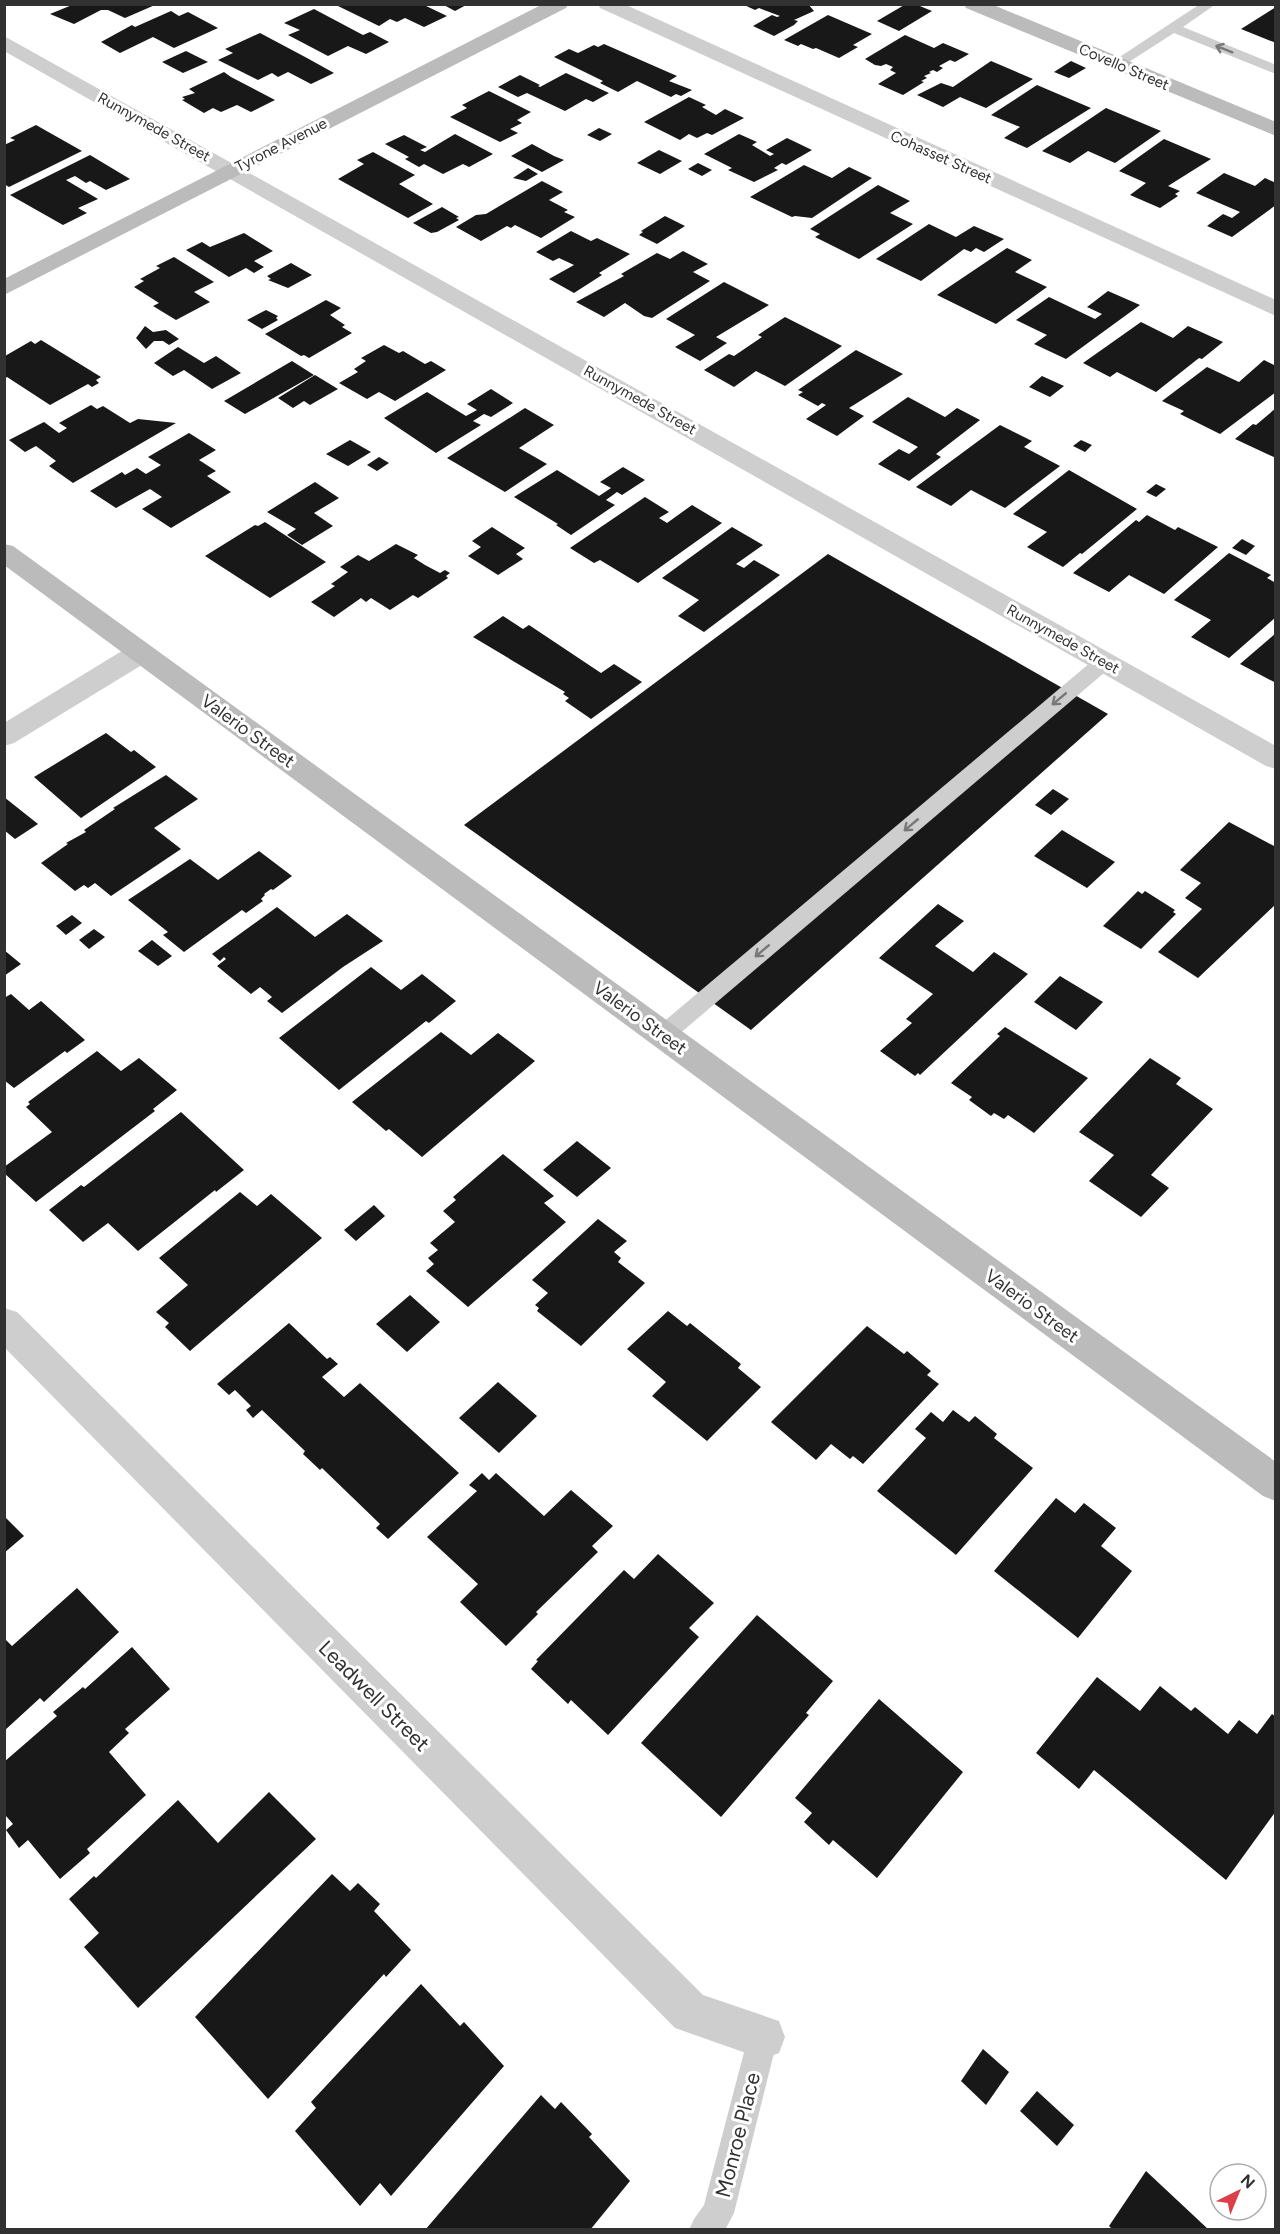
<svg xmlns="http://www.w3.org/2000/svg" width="1280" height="2234" viewBox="0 0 1280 2234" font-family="Figtree,sans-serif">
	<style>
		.building { fill: #181818 }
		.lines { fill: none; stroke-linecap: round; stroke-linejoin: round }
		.lane { fill: #cecece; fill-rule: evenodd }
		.street { fill: #cecece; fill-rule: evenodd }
		.secondary { fill: #bbb; fill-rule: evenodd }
		.oneway { stroke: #787878 }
		.labels { text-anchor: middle; stroke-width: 6; stroke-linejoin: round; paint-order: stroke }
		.far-street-label { font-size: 15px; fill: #313131; stroke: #fff }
		.street-label { font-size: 18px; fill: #313131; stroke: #fff }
		.near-street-label { font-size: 21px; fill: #313131; stroke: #fff }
	</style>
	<rect width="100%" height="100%" fill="#fff"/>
	<g class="building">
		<path d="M442,4H468L455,11Z"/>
		<path d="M742,4H808L814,11L794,20L798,21L794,25L774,36L753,26L772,15L777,17L780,16L759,8L755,10Z"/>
		<path d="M906,4H915L932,11L899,31L877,21Z"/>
		<path d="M72,5H155L125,18L108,10H101L74,24L50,14Z"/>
		<path d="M342,5H424L447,16L424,27L405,18L397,22L390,19L379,26L338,6Z"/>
		<path d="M1276,7V43L1241,29Z"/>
		<path d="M314,9L363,35L370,32L389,42L366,54L348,46L328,56L288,35L300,30L284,23Z"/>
		<path d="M171,11L179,16L188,12L218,28L174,48L153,37L120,53L101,42L132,25L135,27Z"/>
		<path d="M828,15L872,34L853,45L858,47L839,58L816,48L813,49L801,44L798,46L784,40Z"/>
		<path d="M260,33L307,58L334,73L311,84L288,72L278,77L272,73L258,80L218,60L233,53L225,49Z"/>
		<path d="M905,35L934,48L943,43L969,54L955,62L950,60L939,66L943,68L937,72L933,70L929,72L931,73L924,76L927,78L921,81L924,82L903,95L878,84L896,73L890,70L893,67L886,64L881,66L875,65L865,59Z"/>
		<path d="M604,44L677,76L669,81L692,90L681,96L676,94L671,97L637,81L618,92L600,83L603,81L554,57L569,49L578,53L594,45L598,47Z"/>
		<path d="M186,51L208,62L183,73L162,62Z"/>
		<path d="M991,61L1033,79L986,108L960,97L943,107L917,95L941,83L953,87Z"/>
		<path d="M1071,61L1086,68L1069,78L1054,72Z"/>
		<path d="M224,72L231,77L275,100L251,112L237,105L221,112L213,108L204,113L182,100L185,99L182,97L195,93L189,89Z"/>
		<path d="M566,73L609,93L593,102L586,99L565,111L527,93L518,97L498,87L520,75L540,85L538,86L540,87Z"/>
		<path d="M1037,85L1091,108L1027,148L1004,138L1020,127L991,115Z"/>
		<path d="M489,91L531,112L517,120L522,123L510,129L518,133L500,142L450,117L467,108L462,105Z"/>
		<path d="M689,97L706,105L702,107L716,115L725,109L744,118L712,135L707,133L697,138L689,134L680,140L644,122Z"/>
		<path d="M1106,108L1161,131L1115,163L1088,151L1070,163L1042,151Z"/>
		<path d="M36,125L82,151L9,187L4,184V145L15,140L10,138Z"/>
		<path d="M599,128L612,134L600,141L587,135Z"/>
		<path d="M455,134L493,154L469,167L463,164L443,174L424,164L419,167L405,159L409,157L385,144L404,135L427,147L420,150L425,152Z"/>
		<path d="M739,134L757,142L752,145L770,156L774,154L766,150L787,138L812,150L786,165L782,163L774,168L778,170L754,182L728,170L732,168L704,154Z"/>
		<path d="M1164,139L1211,159L1168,186L1180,191L1175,194L1178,196L1160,208L1130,195L1146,183L1119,171Z"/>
		<path d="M532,144L554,156L564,160L542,172L511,156Z"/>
		<path d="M659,150L682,161L660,174L637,163Z"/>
		<path d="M373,152L415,175L399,184L433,204L408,218L338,179L364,164L357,160Z"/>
		<path d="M90,155L130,179L106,190L90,181L86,183L75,176L66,180L98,199L78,208L87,213L63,225L10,195Z"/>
		<path d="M698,163L712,170L702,176L688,169Z"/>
		<path d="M804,165L832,178L849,167L872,178L812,218L795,216L792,217L750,197Z"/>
		<path d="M528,168L538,174L526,181L513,178Z"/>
		<path d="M1224,173L1255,186L1265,178L1276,183V205L1232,237L1207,226L1223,214L1232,218L1240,212L1196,193Z"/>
		<path d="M542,181L563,192L549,200L568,210L564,212L575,217L541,238L515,225L511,228L507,226L481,241L456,227L476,215L486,214Z"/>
		<path d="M878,185L910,201L890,213L913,224L859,259L815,237L820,234L810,229Z"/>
		<path d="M442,207L459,217L456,218L459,220L437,232L431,233L413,223Z"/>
		<path d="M665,216L685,226L657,244L639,235L643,232L641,231Z"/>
		<path d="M929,224L956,237L974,226L1004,239L984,252L976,248L971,252L964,249L921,281L876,259Z"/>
		<path d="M571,231L591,241L597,238L630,254L599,273L602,275L574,293L549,279L574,265L559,258L553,261L536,252Z"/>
		<path d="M244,233L273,251L254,261L264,267L254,273L246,268L229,277L186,250L202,242L210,247Z"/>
		<path d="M1007,248L1032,260L1015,272L1047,287L996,324L937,295Z"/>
		<path d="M683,251L708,264L693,272L710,281L652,318L644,316L625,303L604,317L576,302L624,276L621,274L657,253L670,259Z"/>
		<path d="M174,257L214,282L194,292L210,302L176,320L153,306L159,303L134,287L144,281L140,279L160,268L156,266Z"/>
		<path d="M291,263L312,275L288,288L268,280L271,279L267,276Z"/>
		<path d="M724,282L769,305L716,337L727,343L700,361L675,347L695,335L666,319Z"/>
		<path d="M1108,291L1140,305L1066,359L1034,344L1047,335L1016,320L1049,297L1095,319L1102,314L1087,307Z"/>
		<path d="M326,300L341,308L330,315L345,325L342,327L352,333L309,358L304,355L301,356L265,334Z"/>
		<path d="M266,310L278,316L276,318L278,320L262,329L247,320Z"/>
		<path d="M785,317L842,346L785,386L756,371L734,387L704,370L729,354L734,356L762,337L758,335Z"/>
		<path d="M1141,322L1173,338L1188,326L1223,342L1202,359L1199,358L1156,392L1117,372L1110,377L1083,363Z"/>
		<path d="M145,326L153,332L166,330L179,339L169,345L163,341H154L146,349L136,338Z"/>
		<path d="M41,340L101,377L96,380L99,383L92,387L88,384L50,405L7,377L5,378V356L31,341L35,344Z"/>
		<path d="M384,345L399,353L403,351L425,364L431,361L446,370L395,401L379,392L367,399L339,383L358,372L354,369L366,361L361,358Z"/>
		<path d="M178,347L204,363L216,356L241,373L212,389L184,370L173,376L154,363Z"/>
		<path d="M856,350L903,374L849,408L864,416L837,436L806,419L826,405L822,403L818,406L798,395L803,392L798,390Z"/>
		<path d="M1264,360L1276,366V392L1220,434L1180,414L1184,411L1162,401L1207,367L1239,382Z"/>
		<path d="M292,361L314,375L245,414L224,401Z"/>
		<path d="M315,375L338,389L310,405L304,401L293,408L278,398Z"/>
		<path d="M1042,376L1064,386L1050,397L1029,387Z"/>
		<path d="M491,389L513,403L491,417L484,414L473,421L481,425L436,453L384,418L427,392L466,416L477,410L467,404Z"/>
		<path d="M908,397L945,417L957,408L980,420L936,454L941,457L909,481L878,464L899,449L909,454L918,447L872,422Z"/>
		<path d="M91,405L97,409L103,406L130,423L138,419L176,423L73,483L49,466L56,461L36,446L25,452L9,440L44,422L59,433L67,428L59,423Z"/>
		<path d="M525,408L554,425L519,448L547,464L505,492L447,458Z"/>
		<path d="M1276,408V458L1235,439L1253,424L1256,425Z"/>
		<path d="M1000,425L1032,441L1024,447L1060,466L1005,508L971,490L951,506L916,487Z"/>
		<path d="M189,433L216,450L199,460L216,471L207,476L231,492L171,528L142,509L162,497L150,489L116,508L90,491L122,472L125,475L137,468L146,474L161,465L148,457Z"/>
		<path d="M350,440L371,452L348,466L326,454Z"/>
		<path d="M1081,440L1092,445L1085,452L1073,446Z"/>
		<path d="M379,457L389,463L377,471L367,465Z"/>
		<path d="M623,467L645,480L622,495L617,492L606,500L615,505L571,535L556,525L558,524L514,497L557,470L599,496L611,488L600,482Z"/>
		<path d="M1069,470L1137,509L1082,554L1080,553L1063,567L1027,547L1047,532L1013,514Z"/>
		<path d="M315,482L339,498L314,513L333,526L302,545L287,535L296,529L267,512Z"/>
		<path d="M1156,484L1166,489L1156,497L1146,492Z"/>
		<path d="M645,497L669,512L659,518L667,523L692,505L722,523L638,583L600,560L594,563L570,548Z"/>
		<path d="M1147,515L1175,530L1178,527L1218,547L1164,594L1129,575L1109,592L1073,573L1136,520L1139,522Z"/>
		<path d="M265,522L326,562L270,598L205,556L255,525L258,526Z"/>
		<path d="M492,527L525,548L516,554L523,559L498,575L468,556L481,547L472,541Z"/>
		<path d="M732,527L763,545L736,564L744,568L754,560L780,575L704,632L678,616L699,600L662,578Z"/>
		<path d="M1242,539L1255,546L1246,555L1232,548Z"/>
		<path d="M396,544L418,555L414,558L425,565L440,573L445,570L450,573L446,576L448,578L418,598L413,595L390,610L371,598L366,602L361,598L334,617L311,602L335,586L331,584L348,572L340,567L358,555L369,561Z"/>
		<path d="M1229,553L1271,575L1267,578L1276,583V617L1229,658L1191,637L1211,620L1174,600Z"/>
		<path d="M828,554L1108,714L751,1030L464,825Z"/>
		<path d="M503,616L523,629L529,625L601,673L614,664L642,682L591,719L565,701L569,698L563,694L565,692L473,637Z"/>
		<path d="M1276,633V683L1240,664Z"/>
		<path d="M106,733L131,752L134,750L156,767L81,818L34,777Z"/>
		<path d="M166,775L198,799L154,828L181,849L111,896L95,883L88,888L84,885L75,891L41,863L68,844L66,843L86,832L84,830L115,809L113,808Z"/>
		<path d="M1053,789L1069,799L1051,815L1035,805Z"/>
		<path d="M4,797L38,824L15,839L4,830Z"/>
		<path d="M1229,822L1274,846L1276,904L1198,978L1158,952L1202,909L1185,898L1201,883L1180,870Z"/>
		<path d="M1062,830L1115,862L1087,888L1034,856Z"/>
		<path d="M259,851L292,876L273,890L271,889L264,894L265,895L261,899L263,901L246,913L242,910L184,952L163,935L168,932L128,900L190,859L218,880Z"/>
		<path d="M1138,891L1142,894L1145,891L1175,910L1173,912L1176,914L1141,949L1103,926Z"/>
		<path d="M938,904L964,921L935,946L973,972L994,952L1028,974L920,1075L918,1073L915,1076L880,1051L912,1023L906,1019L933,994L879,958Z"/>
		<path d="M277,907L315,937L347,914L383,941L343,967L282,1013L267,1001L272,997L260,987L251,994L217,966L226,959L224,957L220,961L212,954Z"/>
		<path d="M72,915L82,923L66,935L56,926Z"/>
		<path d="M94,929L105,937L89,949L79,940Z"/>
		<path d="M152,940L172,956L158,966L138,951Z"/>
		<path d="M4,950L21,964L4,976Z"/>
		<path d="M371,967L401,990L422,974L456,1001L429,1023L426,1021L339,1090L279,1038Z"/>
		<path d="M1060,976L1103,1002L1076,1030L1034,1002Z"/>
		<path d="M11,994L29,1010L41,1001L85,1040L67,1053L65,1051L14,1088L4,1080V998Z"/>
		<path d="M1005,1027L1088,1078L1034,1133L1008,1115L1004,1119L994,1113L991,1116L969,1100L972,1097L951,1083L1000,1036L997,1034Z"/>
		<path d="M441,1032L471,1055L498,1033L535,1061L422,1157L389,1129L386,1131L352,1102Z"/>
		<path d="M97,1051L121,1071L139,1058L177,1090L153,1109L155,1111L36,1202L4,1173V1167L52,1132L26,1107L30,1104L28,1102Z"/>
		<path d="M1150,1058L1181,1078L1176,1084L1213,1109L1151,1175L1169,1188L1141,1217L1089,1181L1114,1155L1079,1132Z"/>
		<path d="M181,1112L244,1170L216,1192L215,1190L138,1251L108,1223L83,1242L49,1210L81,1185L84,1187Z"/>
		<path d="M577,1141L611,1168L577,1197L543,1170Z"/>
		<path d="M503,1154L554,1196L544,1203L566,1222L468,1307L426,1271L434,1264L428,1258L438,1250L430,1243L455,1222L443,1211L456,1200L453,1197Z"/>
		<path d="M240,1192L257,1206L271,1194L322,1238L190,1351L165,1327L169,1323L156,1312L188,1285L159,1258Z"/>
		<path d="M374,1205L385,1216L356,1241L344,1230Z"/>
		<path d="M598,1219L627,1241L614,1252L621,1258L618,1262L645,1283L581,1346L537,1311L539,1308L535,1305L548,1293L532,1280Z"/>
		<path d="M410,1295L440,1322L407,1352L376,1324Z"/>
		<path d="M668,1311L687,1326L690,1323L741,1364L738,1368L761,1387L707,1441L652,1396L666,1382L627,1349Z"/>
		<path d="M289,1323L327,1359L330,1357L338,1364L322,1377L344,1397L360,1383L459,1473L388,1539L376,1528L380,1524L322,1468L320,1470L303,1454L305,1451L262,1410L253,1418L246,1410L251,1406L235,1390L229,1395L217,1384Z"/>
		<path d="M867,1326L904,1354L907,1351L931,1371L927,1375L939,1384L863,1464L853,1456L850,1459L831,1444L816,1460L771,1422Z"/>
		<path d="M498,1382L537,1416L499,1453L459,1418Z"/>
		<path d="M953,1410L969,1422L975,1416L997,1434L994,1438L1033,1468L956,1555L877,1491L926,1438L915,1429L931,1412L943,1422Z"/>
		<path d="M482,1473L489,1480L496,1473L544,1516L571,1490L613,1526L592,1546L598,1552L536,1612L538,1614L506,1646L460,1602L478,1584L427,1537L477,1491L469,1485Z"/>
		<path d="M1056,1498L1075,1513L1084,1503L1116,1528L1101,1546L1132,1571L1078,1638L994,1571Z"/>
		<path d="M4,1516L24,1536L4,1553Z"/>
		<path d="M658,1554L714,1603L689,1628L699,1637L608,1735L571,1700L568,1704L531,1669L538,1661L536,1660L624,1570L634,1579Z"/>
		<path d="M77,1588L119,1632L44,1702L40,1698L4,1731V1638L12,1646Z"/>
		<path d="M757,1615L833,1681L806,1713L809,1715L721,1817L641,1743Z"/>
		<path d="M132,1647L170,1689L125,1729L129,1733L109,1752L146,1795L87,1849L90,1853L60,1879L28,1840L19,1848L6,1830L13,1824L6,1816L4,1817V1762L57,1716L53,1712L83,1687L85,1689Z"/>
		<path d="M1097,1677L1140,1711L1160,1686L1191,1711L1195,1707L1228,1734L1239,1720L1257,1734L1272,1714L1276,1717V1811L1226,1880L1094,1770L1079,1789L1036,1753Z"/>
		<path d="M879,1699L963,1772L877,1878L833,1840L829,1845L804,1822L812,1813L795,1798Z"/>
		<path d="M269,1792L316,1839L138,2008L84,1947L99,1933L69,1899L94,1876L96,1878L178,1800L218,1843Z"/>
		<path d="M332,1874L350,1891L358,1883L380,1904L374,1911L411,1950L386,1977L384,1974L268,2099L195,2017Z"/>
		<path d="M421,1984L460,2026L464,2022L504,2066L391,2196L380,2183L360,2206L295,2131L316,2108L311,2102Z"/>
		<path d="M983,2049L1009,2072L986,2105L961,2081Z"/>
		<path d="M1037,2091L1074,2125L1057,2146L1020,2111Z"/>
		<path d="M541,2095L555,2109L561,2102L592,2134L589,2137L630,2181L590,2230H425Z"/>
		<path d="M1146,2171L1209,2230H1113L1109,2226Z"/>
	</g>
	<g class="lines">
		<g class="lane">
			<path d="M1200,4H1216L1183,27L1276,65V74L1174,33L1121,67H1111L1109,64Z"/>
			<path d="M1104,656L1111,657L1113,662L1111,667L671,1041L663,1044L655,1041L652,1035L655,1029L1097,657Z"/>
			<path d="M763,2022L774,2026L778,2037L734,2213L725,2230H689L694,2219L704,2205L748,2037L752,2026Z"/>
		</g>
		<g class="street">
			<path d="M598,4H624L1276,300V316L600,8Z"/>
			<path d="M4,36L1276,746V769L1266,766L4,51Z"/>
			<path d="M140,644L150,646L154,653L150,660L14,743L4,746V723L130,646Z"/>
			<path d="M4,1308L17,1312L703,1995L779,2021L785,2037L779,2053L763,2059L675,2028L4,1347Z"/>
		</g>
		<g class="secondary">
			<path d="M543,4H568L566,8L4,295V279Z"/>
			<path d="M964,4H991L1276,122V136L966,8Z"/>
			<path d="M4,544L13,546L1276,1462V1501L1263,1496L4,565Z"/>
		</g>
	</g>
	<defs><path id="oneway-shaft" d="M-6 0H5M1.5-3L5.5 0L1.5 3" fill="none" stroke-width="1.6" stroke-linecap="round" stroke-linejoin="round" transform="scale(1.5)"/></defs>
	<g class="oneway">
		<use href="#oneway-shaft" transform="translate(1224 49) rotate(-158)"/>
		<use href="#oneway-shaft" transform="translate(1059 699) rotate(140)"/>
		<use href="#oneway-shaft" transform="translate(911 825) rotate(140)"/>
		<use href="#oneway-shaft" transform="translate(762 951) rotate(140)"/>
	</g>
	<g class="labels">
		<g class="far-street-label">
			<text transform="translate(1124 67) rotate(23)" y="5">Covello Street</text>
			<text transform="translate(154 127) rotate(29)" y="5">Runnymede Street</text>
			<text transform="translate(281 145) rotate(-27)" y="5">Tyrone Avenue</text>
			<text transform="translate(941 157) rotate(24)" y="5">Cohasset Street</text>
			<text transform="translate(640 400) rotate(29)" y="5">Runnymede Street</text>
			<text transform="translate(1063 639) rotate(29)" y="5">Runnymede Street</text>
		</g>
		<g class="street-label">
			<text transform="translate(248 731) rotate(36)" y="6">Valerio Street</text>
			<text transform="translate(640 1018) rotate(36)" y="6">Valerio Street</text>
			<text transform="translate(1032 1306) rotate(36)" y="6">Valerio Street</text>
		</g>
		<g class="near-street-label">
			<text transform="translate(374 1696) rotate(45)" y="7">Leadwell Street</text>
			<text transform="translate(738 2135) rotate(-76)" y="7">Monroe Place</text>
		</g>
	</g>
	<rect width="1280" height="2234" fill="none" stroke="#313131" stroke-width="12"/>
	<g transform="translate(1238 2192) rotate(43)"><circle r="28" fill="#ffffff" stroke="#adadad" stroke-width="1.5"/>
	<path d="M0-4.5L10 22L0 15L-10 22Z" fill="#dd3f4a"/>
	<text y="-9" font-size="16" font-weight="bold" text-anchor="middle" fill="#313131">N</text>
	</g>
</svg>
